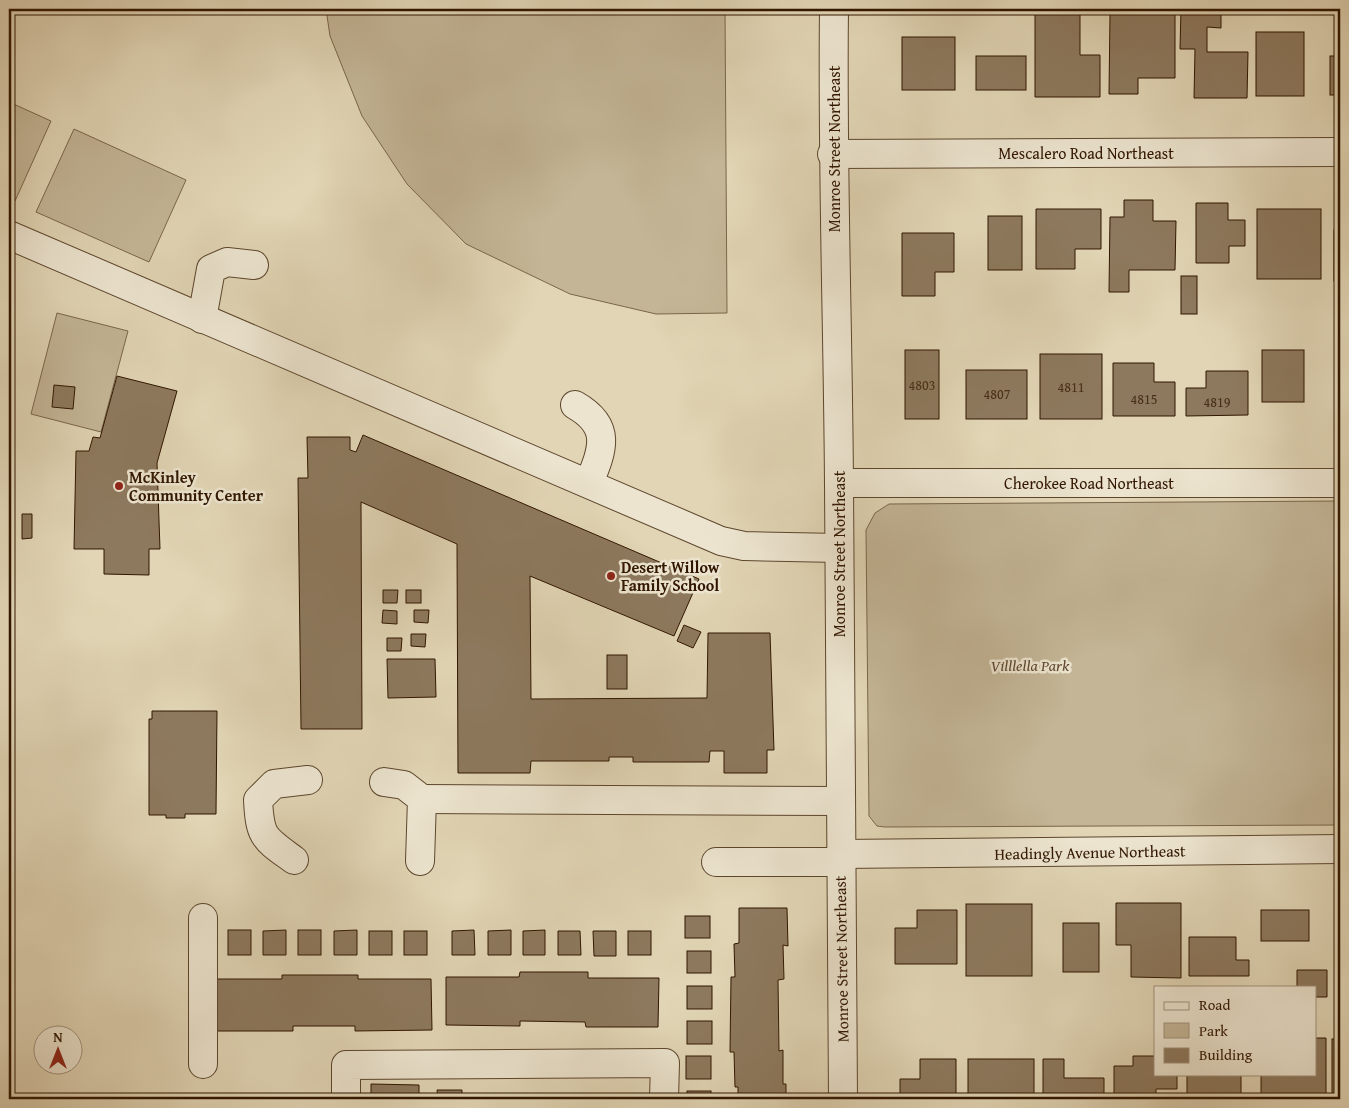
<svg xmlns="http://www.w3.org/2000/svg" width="1349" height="1108" viewBox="0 0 1349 1108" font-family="'Gentium Book Plus',serif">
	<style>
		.green { fill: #c3b596; stroke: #7a664b }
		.building { fill: #8d795e; stroke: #311600 }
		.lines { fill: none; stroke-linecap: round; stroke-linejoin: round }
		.minor-casing { stroke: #5d462d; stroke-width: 30 }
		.minor { stroke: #ece4cf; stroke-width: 28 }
		.poi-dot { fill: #8f2418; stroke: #ece4cf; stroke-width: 2 }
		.labels { text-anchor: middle; stroke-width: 5; stroke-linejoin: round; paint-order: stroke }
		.number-label { font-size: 14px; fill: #482f18 }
		.street-label { font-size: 16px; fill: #311600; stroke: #ece4cf }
		.poi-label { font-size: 16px; font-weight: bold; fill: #311600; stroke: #ece4cf; text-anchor: start }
		.park-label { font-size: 16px; font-style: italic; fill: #5d462d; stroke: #ece4cf }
	</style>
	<rect width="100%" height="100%" fill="#e1d5b5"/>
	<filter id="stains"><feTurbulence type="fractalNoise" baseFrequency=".004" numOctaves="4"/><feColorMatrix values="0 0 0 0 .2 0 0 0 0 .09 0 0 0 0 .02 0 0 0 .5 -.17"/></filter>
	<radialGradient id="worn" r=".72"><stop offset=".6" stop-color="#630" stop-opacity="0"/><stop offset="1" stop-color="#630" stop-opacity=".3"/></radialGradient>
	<g class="green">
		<path d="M326,9H725L727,313L656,314L570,294L466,244L407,184L362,116L330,36Z"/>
		<path d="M9,102L51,121L15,201L9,199Z"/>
		<path d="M74,129L186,180L149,262L36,212Z"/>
		<path d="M57,313L128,331L101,432L31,414Z"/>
		<path d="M1340,501V825L885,827L877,826L869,816L866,530L875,513L889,504Z"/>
	</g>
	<g class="building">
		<path d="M1035,9H1080V55H1100V97H1035Z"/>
		<path d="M1181,9H1221V28L1207,27V52H1248L1247,98H1194L1195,49H1180Z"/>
		<path d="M1110,14H1175V78H1138V94H1109Z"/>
		<rect x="1256" y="32" width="48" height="64"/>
		<rect x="902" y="37" width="53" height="53"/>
		<rect x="976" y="56" width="50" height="34"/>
		<rect x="1330" y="56" width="10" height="39"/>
		<path d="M1124,200H1153V221H1176L1175,270H1129V292H1109L1110,217H1124Z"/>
		<path d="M1196,203H1228V220H1245V246H1229V263H1196Z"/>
		<path d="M1036,209H1101V249H1075V269H1036Z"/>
		<rect x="1257" y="209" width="64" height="70"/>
		<rect x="988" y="216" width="34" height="54"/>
		<rect x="1334" y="230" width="6" height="51"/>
		<path d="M902,233H954V272H935V296H902Z"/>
		<rect x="1181" y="276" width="16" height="38"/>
		<rect x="905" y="350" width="34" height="69"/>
		<rect x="1262" y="350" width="42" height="52"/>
		<rect x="1040" y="354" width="62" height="65"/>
		<path d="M1113,363H1154V382H1175V416H1113Z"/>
		<rect x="966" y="370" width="61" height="49"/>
		<path d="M1206,371H1248V415L1186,416V388H1206Z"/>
		<path d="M117,376L177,391L157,463L160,549H149V575L104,574V549H74L76,451H89L93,437L100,438Z"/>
		<path d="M54,385L75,387L73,409L52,407Z"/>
		<path d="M363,435L699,579L674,636L530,576L531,699L707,698L708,633H770L774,750H767V773H724V751H710L709,762H633V757H609V761H531L530,773H458L457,544L361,502L362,729H301L298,478H308L307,437H350V450L356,452Z"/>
		<path d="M22,514H32V538L22,539Z"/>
		<path d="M383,590H398L397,603H383Z"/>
		<rect x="406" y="590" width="15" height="13"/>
		<path d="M383,610L397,611V624L382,623Z"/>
		<path d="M414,610H429L428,623L414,622Z"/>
		<path d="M684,625L701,632L693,648L677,641Z"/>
		<path d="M411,634H426L425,647L411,646Z"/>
		<path d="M387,638H402L401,651H387Z"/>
		<rect x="607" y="655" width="20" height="34"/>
		<path d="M387,659H435L436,697L388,698Z"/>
		<path d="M152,711H217L216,814H185V818H166V815H149V719H152Z"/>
		<path d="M1116,903H1181V978L1131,977V945H1116Z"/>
		<rect x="966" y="904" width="66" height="72"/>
		<path d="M739,908H787L788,946L783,945L784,979L778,980L779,1051L783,1050V1084H786V1099H738V1087H735L734,1052H730L731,977H735L734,944L739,943Z"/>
		<path d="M917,910H957V964H895V928H917Z"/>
		<rect x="1261" y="910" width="48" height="31"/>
		<rect x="685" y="916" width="25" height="22"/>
		<rect x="1338" y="922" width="2" height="49"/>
		<rect x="1063" y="923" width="36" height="49"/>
		<rect x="228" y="930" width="23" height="25"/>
		<path d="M286,930V955H263V931Z"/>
		<rect x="298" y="930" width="23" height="25"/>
		<path d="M357,930V955H334V931Z"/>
		<path d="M474,930L475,955H452V931Z"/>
		<path d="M511,930V955H488V931Z"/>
		<path d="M545,930V955H523V931Z"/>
		<rect x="369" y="931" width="23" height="24"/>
		<rect x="404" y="931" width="23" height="24"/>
		<path d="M558,931H580L581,955H558Z"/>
		<path d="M593,931H616V956H594Z"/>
		<rect x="628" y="931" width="23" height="24"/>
		<path d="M1189,937H1236V960H1249V976H1189Z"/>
		<rect x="687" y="951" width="24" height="22"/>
		<path d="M1297,970H1327V997H1315V987H1297Z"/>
		<path d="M520,972H588V978H659L658,1027H586L585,1022L520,1021V1026L446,1025V977H519Z"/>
		<path d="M282,975H358V979H431L432,1030L355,1031V1026H293V1031H214V979H282Z"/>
		<rect x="687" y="986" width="25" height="23"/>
		<rect x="687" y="1021" width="25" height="23"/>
		<path d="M1315,1038H1326V1095H1281V1099H1261V1074H1315Z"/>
		<rect x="1332" y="1039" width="8" height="60"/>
		<rect x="686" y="1056" width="25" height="23"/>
		<path d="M1133,1056H1155V1074H1177V1089H1156V1099H1114V1066H1133Z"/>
		<path d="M920,1059H956V1099H900V1079H920Z"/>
		<rect x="968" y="1059" width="66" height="40"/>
		<path d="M1043,1059H1064V1078H1104V1099H1043Z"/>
		<rect x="1187" y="1075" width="54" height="24"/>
		<path d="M371,1084L419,1085V1099H371Z"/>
		<path d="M437,1090H462V1099H438Z"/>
		<rect x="687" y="1091" width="24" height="8"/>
	</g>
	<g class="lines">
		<g class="minor-casing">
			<g id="minor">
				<path d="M834,9C832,168 838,326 839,485C840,690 841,895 843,1099"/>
				<path d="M832,154L1340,152"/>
				<path d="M9,235L721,541L744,546L839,548"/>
				<path d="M202,319L211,269L227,262L254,265"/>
				<path d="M575,405C612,426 603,449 589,483"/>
				<path d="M839,483H1340"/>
				<path d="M384,782L404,785L422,799L420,861"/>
				<path d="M422,799L839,801"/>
				<path d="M840,854L1340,849"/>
				<path d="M294,860C264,838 260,838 258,800L274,784L308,780"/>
				<path d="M716,862H840"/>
				<path d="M203,918V1064"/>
				<path d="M346,1099V1065L665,1063L664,1099"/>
			</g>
		</g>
		<use href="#minor" class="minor"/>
	</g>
	<g class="poi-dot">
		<circle cx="119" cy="486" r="5"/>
		<circle cx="611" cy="576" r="5"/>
	</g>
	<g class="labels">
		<g class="number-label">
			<text x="922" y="390">4803</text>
			<text x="1071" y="392">4811</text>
			<text x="997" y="399">4807</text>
			<text x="1144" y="404">4815</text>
			<text x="1217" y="407">4819</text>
		</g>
		<g class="street-label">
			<text transform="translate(834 149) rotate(-90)" y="6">Monroe Street Northeast</text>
			<text x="1086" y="159">Mescalero Road Northeast</text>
			<text x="1089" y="489">Cherokee Road Northeast</text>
			<text transform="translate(839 554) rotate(-90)" y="6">Monroe Street Northeast</text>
			<text transform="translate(1090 852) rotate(-1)" y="6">Headingly Avenue Northeast</text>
			<text transform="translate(841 959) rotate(-91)" y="6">Monroe Street Northeast</text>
		</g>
		<g class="poi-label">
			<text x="129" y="483">McKinley<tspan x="129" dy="18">Community Center</tspan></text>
			<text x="621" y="573">Desert Willow<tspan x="621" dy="18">Family School</tspan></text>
		</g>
		<g class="park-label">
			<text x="1030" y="671">Villlella Park</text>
		</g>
	</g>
	<rect width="1349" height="1108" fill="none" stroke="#e1d5b5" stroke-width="30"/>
	<rect x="10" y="10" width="1329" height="1088" fill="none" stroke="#311600" stroke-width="2.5"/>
	<rect x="15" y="15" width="1319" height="1078" fill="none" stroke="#311600"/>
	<rect x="1154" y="986" width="162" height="90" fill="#ece4cf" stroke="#a1927c"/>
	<rect x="1164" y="1002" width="25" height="8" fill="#ece4cf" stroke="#a1927c"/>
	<text x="1199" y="1010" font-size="15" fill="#311600">Road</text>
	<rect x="1164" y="1023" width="25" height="15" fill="#c3b596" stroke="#a1927c"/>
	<text x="1199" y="1036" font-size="15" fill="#311600">Park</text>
	<rect x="1164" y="1048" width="25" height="15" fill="#8d795e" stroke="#a1927c"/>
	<text x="1199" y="1060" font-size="15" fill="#311600">Building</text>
	<g transform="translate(58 1050)"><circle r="24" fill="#ece4cf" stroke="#a1927c"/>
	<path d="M0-4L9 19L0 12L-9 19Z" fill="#8f2418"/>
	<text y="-8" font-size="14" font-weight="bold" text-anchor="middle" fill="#311600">N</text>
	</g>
	<rect width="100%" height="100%" filter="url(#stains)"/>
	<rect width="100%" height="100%" fill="url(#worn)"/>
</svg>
